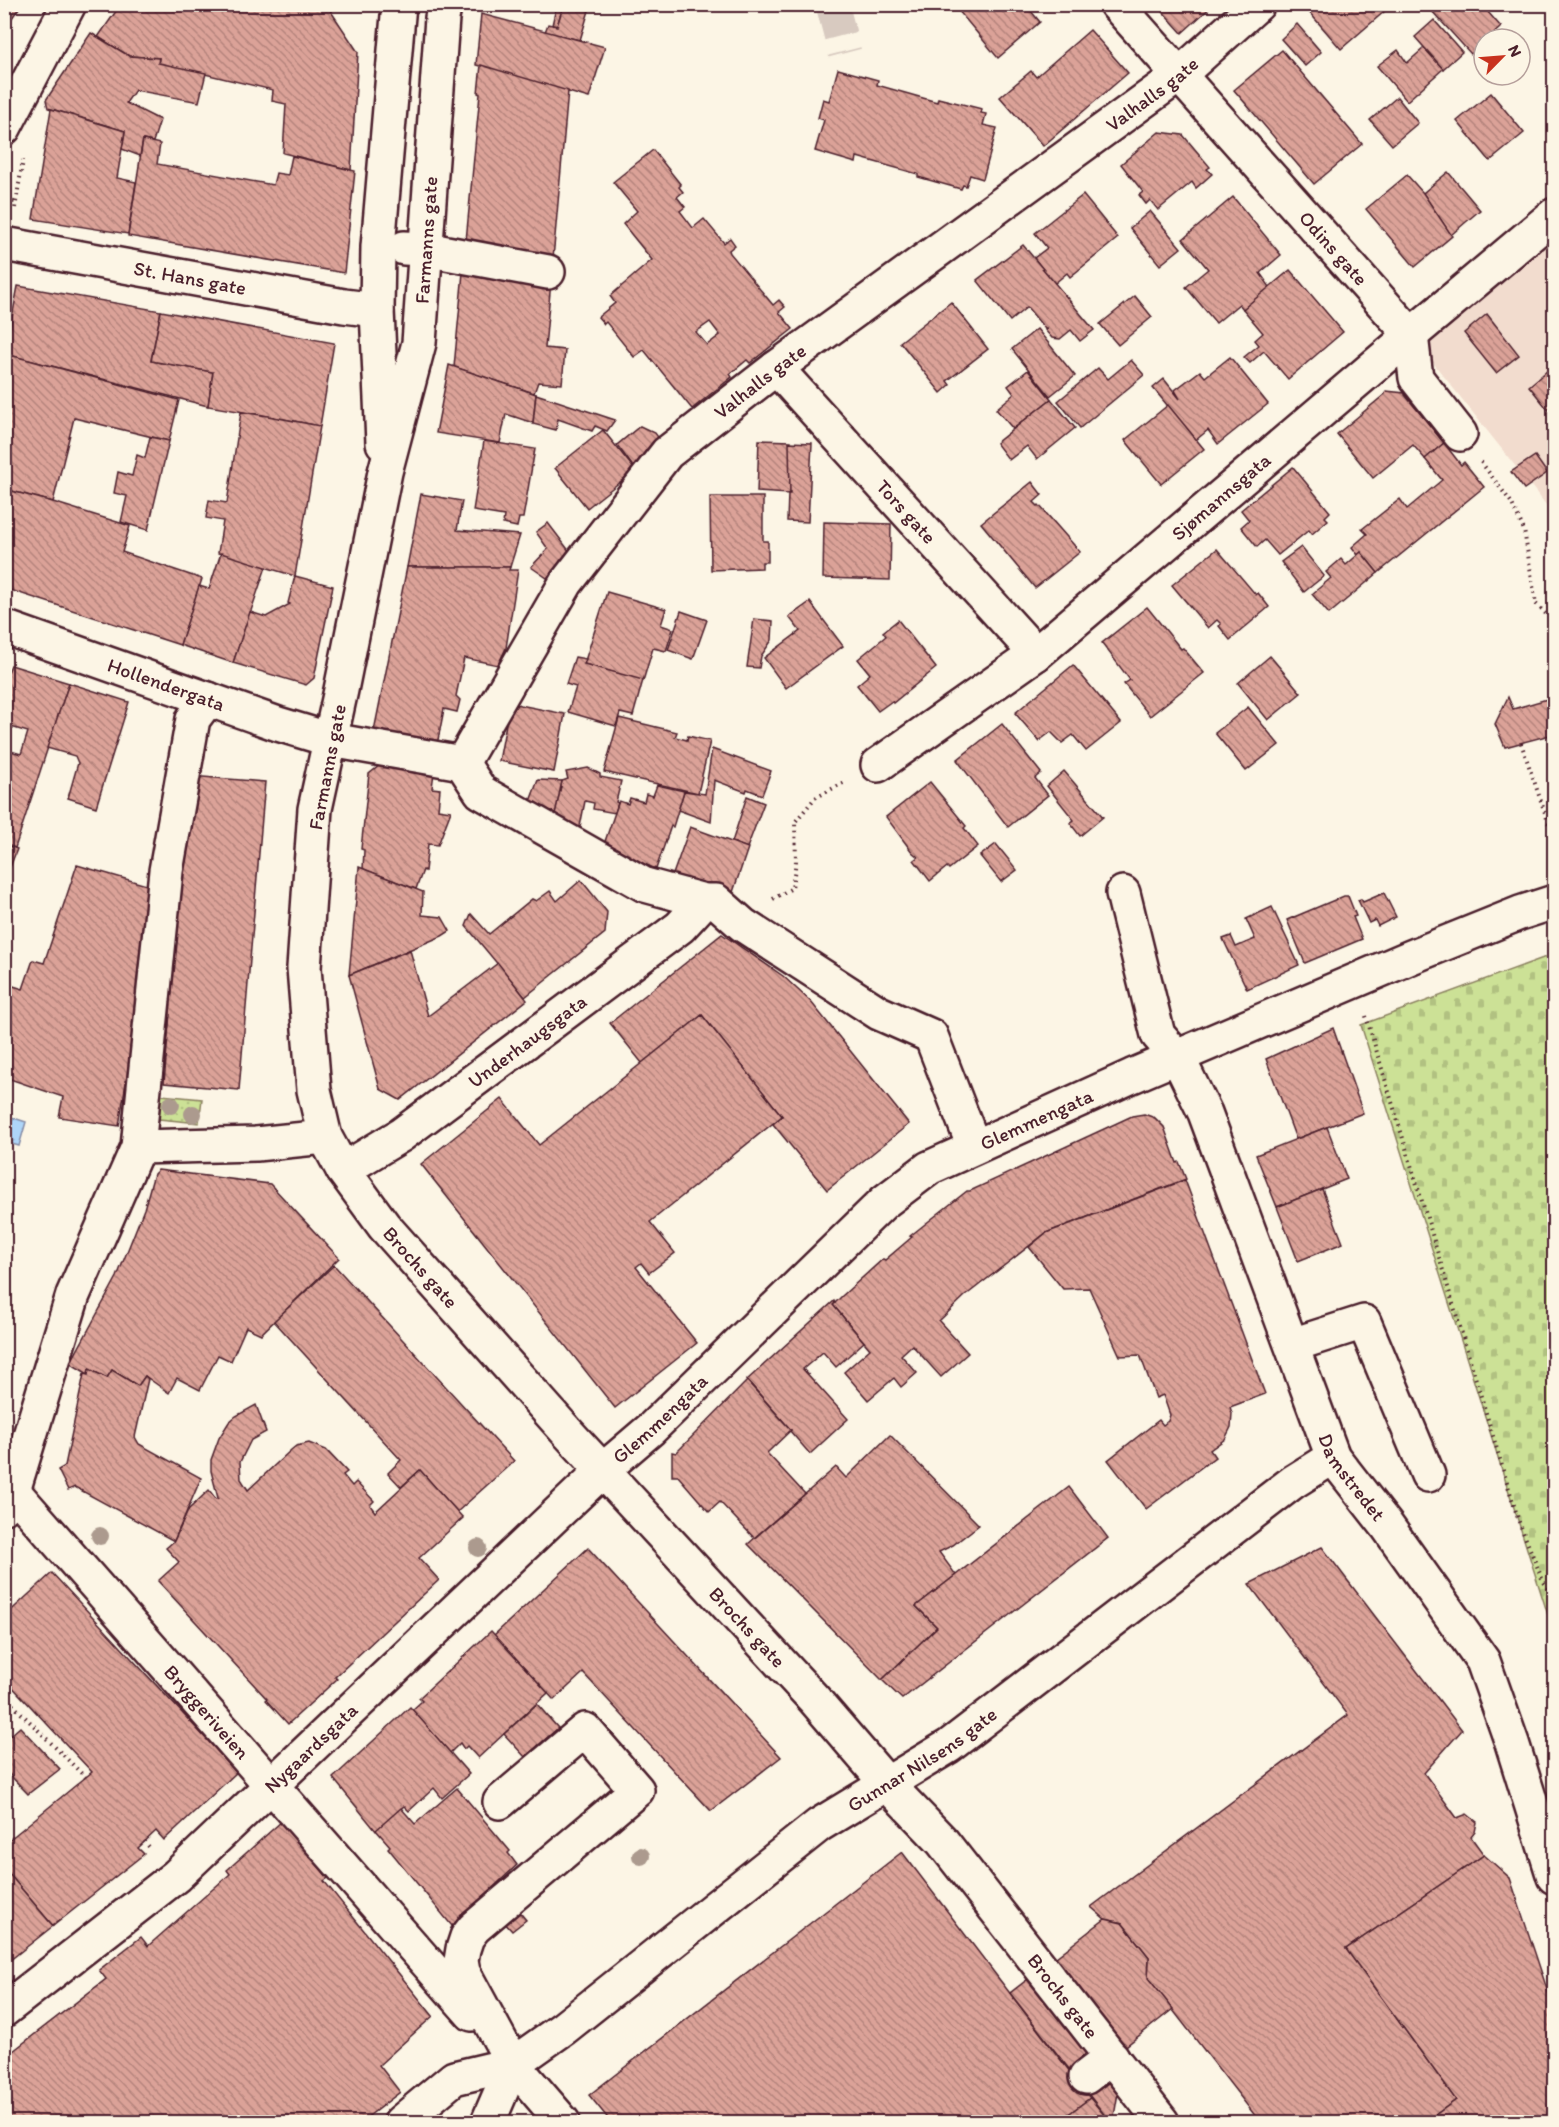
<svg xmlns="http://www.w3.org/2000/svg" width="1559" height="2127" viewBox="0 0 1559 2127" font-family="Itim,sans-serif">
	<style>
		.built { fill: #f2dcce }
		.grass { fill: url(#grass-dots); stroke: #8b8060; stroke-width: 1.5 }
		.cemetery { fill: url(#cemetery-stones); stroke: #8b8060; stroke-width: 1.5 }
		.water { fill: url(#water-ripples); stroke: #868ca6; stroke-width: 1.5 }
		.building { fill: url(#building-back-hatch); stroke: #4a1f2b; stroke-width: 1.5; fill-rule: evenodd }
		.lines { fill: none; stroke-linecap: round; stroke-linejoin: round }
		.minor-tunnel { stroke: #d8cac0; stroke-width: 33; stroke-dasharray: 33 16; stroke-linecap: butt }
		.minor-casing { stroke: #4a1f2b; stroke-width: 38 }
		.path { stroke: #4a1f2b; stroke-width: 4; stroke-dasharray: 1.5 4.5; stroke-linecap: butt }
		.minor { stroke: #fcf5e5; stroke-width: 33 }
		.tree { fill: #ac9a8e }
		.labels { text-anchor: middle; stroke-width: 5; stroke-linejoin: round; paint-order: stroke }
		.street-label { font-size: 20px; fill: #4a1f2b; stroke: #fcf5e5 }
	</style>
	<defs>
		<pattern id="grass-dots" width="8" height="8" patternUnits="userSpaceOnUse" patternTransform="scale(1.5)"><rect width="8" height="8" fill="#cce196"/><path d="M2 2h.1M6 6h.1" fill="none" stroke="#b1c181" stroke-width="1.8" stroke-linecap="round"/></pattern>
		<pattern id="cemetery-stones" width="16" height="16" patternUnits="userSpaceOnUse" patternTransform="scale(1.5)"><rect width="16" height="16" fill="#cce196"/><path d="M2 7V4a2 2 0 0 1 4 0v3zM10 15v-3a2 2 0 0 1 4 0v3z" fill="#b1c181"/></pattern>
		<pattern id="water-ripples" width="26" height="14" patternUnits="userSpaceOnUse" patternTransform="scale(1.5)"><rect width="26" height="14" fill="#aed5f8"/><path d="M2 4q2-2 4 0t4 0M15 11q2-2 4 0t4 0" fill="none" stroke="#97b6d5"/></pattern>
		<pattern id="building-back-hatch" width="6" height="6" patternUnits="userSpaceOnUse" patternTransform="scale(1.5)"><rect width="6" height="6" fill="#dba298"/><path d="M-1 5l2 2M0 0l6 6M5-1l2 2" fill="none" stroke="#b4837c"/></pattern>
	</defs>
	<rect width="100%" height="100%" fill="#fcf5e5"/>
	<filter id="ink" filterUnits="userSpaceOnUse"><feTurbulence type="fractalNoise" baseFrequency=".0167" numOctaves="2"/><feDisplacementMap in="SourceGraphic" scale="12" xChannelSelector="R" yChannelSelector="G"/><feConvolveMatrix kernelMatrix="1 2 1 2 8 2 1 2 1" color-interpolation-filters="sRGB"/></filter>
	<g filter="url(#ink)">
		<path class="built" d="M1554,215V509L1551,511L1411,335Z"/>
		<path class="grass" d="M161,1095L202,1099L199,1123L159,1119Z"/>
		<path class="cemetery" d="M1554,954V1634L1361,1025Z"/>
		<path class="water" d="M5,1115L26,1122L19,1146L5,1142Z"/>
		<g class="building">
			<path d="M4,4H22L4,29Z"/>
			<path d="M121,4H316L328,7L358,52L351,170L283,153L286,104L272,101L273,90L158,63L159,58L129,56L98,37Z"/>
			<path d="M557,4H564L557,26L552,25Z"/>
			<path d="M564,4H591L580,40L545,32L548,24L557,26Z"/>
			<path d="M953,4H1025L1040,22L998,58Z"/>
			<path d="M1156,4H1214L1182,33Z"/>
			<path d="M1318,4H1393L1341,49L1309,12Z"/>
			<path d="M1438,4H1481L1501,27L1488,39H1484V42L1471,54L1431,10Z"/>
			<path d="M481,14L605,47L589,98L476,65Z"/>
			<path d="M1434,20L1462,52L1443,69L1415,37Z"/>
			<path d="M1297,24L1321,52L1305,66L1281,39Z"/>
			<path d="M1090,30L1128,73L1043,146L1000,97L1031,71L1036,77Z"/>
			<path d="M91,33L129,56L159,58L158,63L206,73L199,102L135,90L126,103L160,120L153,142L143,140L140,156L122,149L125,131L48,108L46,100Z"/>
			<path d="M1424,48L1443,69L1407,101L1377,66L1398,50L1407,63Z"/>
			<path d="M1282,50L1362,144L1314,184L1234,90Z"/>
			<path d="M481,65L568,91L545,348L565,350L562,384L538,382L534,393L454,367L480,94L478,93Z"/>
			<path d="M838,69L878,80L877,85L937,102L938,98L982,109L981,113L986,114L983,125L997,128L983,179L970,175L966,186L963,185L961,189L918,177V174L857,157L856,163L815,151L824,120L818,118L823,99L829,101Z"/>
			<path d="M1491,93L1524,133L1490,161L1457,121Z"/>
			<path d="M1397,97L1418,123L1392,145L1370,120Z"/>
			<path d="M51,109L125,131L117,178L136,182L128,234L33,219Z"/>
			<path d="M1159,132L1183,135L1210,167L1207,169L1212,174L1196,188L1192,182L1158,210L1150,200L1146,204L1139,195L1143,192L1121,164Z"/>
			<path d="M143,140L160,144L157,164L273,185L276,173L288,175L292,156L355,171L344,273L128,236Z"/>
			<path d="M653,150L681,185L679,187L683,192L677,197L685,207L680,211L693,228L704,219L724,243L730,238L735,245L729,250L730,253L773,305L779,300L785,307L779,312L793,329L750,363L747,360L730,374L732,377L692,409L644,350L634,357L606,322L604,324L598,317L615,303L610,296L652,260L623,224L637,211L613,182ZM710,322L720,335L707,345L696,332Z"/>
			<path d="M1448,172L1480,210L1451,235L1423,193Z"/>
			<path d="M1407,175L1423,193L1452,236L1415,267L1366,209Z"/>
			<path d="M1083,195L1118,238L1070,277L1067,273L1054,284L1034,258L1047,248L1035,233Z"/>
			<path d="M1233,197L1281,255L1260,273L1270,287L1243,309L1239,304L1216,323L1186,287L1208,269L1183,239Z"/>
			<path d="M1150,211L1181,248L1160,265L1130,228Z"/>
			<path d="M1023,245L1094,330L1080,341L1071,330L1060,339L1052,338L1045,330L1047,329H1045L1027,307L1010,321L977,280Z"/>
			<path d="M1290,270L1343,332L1288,379L1264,351L1250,363L1244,357L1259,345L1255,340L1263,333L1243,309Z"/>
			<path d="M18,286L161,311L151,361L213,372L208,406L5,354Z"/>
			<path d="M1135,296L1152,317L1118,345L1100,324Z"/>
			<path d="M951,302L988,349L947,381L950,385L941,393L900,342Z"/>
			<path d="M161,311L334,343L320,426L268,416L208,406L213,372L151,361Z"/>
			<path d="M1487,314L1519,355L1496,373L1464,333Z"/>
			<path d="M1037,329L1075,376L1050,396L1012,349Z"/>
			<path d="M6,354L179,400L169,441L74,418L53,502L4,489V362Z"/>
			<path d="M1230,357L1268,404L1218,444L1208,430L1196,440L1153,388L1164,379L1180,399L1175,390L1200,371L1205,377Z"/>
			<path d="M1131,360L1144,375L1080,428L1058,401L1098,368L1108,379Z"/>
			<path d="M449,365L536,394L533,423L506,414L500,443L436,433Z"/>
			<path d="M1554,365V417L1529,386Z"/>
			<path d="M1028,370L1051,399L1013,429L996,409L1014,394L1008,386Z"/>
			<path d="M1386,391L1405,393V395L1444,443L1425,459L1413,445L1373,478L1337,434L1385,394Z"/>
			<path d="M536,394L615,420L607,431L595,426L592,431L558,419L556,430L533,424Z"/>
			<path d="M1051,399L1075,428L1037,459L1027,446L1009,460L996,443Z"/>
			<path d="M1168,405L1204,449L1161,484L1125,440Z"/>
			<path d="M241,412L268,416L320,426L295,576L218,553L223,521L206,518L209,500L227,503Z"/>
			<path d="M640,426L655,433L663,444L634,468L617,445Z"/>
			<path d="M603,430L635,470L587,508L555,468Z"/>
			<path d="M150,437L169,441L148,530L121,522L127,496L114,493L118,472L132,476L137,455L145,458Z"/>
			<path d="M759,440L791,441L790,494L757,492Z"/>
			<path d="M484,441L535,449L523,518H519L517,527L503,524L504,516L473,511Z"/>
			<path d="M789,442L812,443L808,522L787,521L788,494H790Z"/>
			<path d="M1444,443L1461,465L1464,462L1484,487L1378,573L1361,552L1358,555L1352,547L1367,534L1362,529L1400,499L1407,509L1442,480L1425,459Z"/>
			<path d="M1535,456L1547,473L1524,489L1511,472Z"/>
			<path d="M1293,467L1330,512L1325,517L1328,520L1312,534L1309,530L1278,555L1265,540L1257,547L1241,527L1249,520L1241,510Z"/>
			<path d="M1032,482L1042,495L1034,502L1038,506L1039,505L1080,552L1035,588L981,523Z"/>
			<path d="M4,489L53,502L130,526L122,552L202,579L180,645L4,588Z"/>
			<path d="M421,494L462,501L457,530L520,535L510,567H407Z"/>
			<path d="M710,497H763V541H768V562H762V568L711,570Z"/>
			<path d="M824,522L891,524L890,580L823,578Z"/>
			<path d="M548,523L570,552L547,578L531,567L548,549L536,532Z"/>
			<path d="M1301,547L1324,576L1304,592L1281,562Z"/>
			<path d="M1217,549L1256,595L1258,593L1269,607L1230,640L1219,626L1221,624L1217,620L1208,628L1172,585Z"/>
			<path d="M1361,552L1378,573L1329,614L1312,594L1331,578L1326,572L1341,559L1346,565Z"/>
			<path d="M221,553L266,567L233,663L180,645L199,586L209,589Z"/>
			<path d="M407,567H510L509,570H518L506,648L498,665L464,658L456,696L460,700L457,712L444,709L436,750L373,736Z"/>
			<path d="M295,576L333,586L314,678L306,685L233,663L250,612L266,617L290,604L288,603Z"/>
			<path d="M607,592L666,609L661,625L673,629L666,651L653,648L643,681L584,664Z"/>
			<path d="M810,602L843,646L786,688L764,658L800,631L789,617Z"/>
			<path d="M1147,607L1181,649L1183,648L1204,673L1150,716L1124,684L1130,680L1102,643Z"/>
			<path d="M681,611L707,620L693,659L668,650Z"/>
			<path d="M754,619L773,621L772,640L761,656L759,668L747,667Z"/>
			<path d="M898,620L936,668L893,703L892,701L878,711L857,685L870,674L858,659L886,636L883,632Z"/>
			<path d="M1270,656L1301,693L1268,720L1238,683Z"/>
			<path d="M575,657L586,659L584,664L643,680L633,716L620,713L616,726L568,712L576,687L566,684Z"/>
			<path d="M11,665L69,683L15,848L4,844V749L21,754L28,732L4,725V682Z"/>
			<path d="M1073,665L1121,723L1086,751L1073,735L1062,743L1051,732L1039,741L1015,713Z"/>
			<path d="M69,683L129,702L96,807L68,798L78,763L75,756L47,748Z"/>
			<path d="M1508,697L1513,709L1554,697V734L1505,747L1495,724Z"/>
			<path d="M510,703L565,714L554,772L499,761Z"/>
			<path d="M1248,707L1279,745L1246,771L1215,733Z"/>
			<path d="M619,718L677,732L675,737L687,740L688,736L710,741L698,793L604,772Z"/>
			<path d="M1002,724L1041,773L1035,778L1048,795L1008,827L957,760Z"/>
			<path d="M712,749L771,771L762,795L747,789L746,792L714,780L711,822L678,810L684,791L705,794Z"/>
			<path d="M384,762L434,772L432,788L440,789L438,809L451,811L438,845L428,844L425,871L423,870L416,889L363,869L364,850L361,849L369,774Z"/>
			<path d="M588,768L600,774V777L621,781L616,802L618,803L615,813L593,809L594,803L585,801L578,837L552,826L562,781L568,779L566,772Z"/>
			<path d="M1064,771L1103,817L1080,836L1070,823L1074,820L1047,786Z"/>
			<path d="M190,776L265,782L239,1090L164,1083Z"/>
			<path d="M538,780L562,781L553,824L526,812Z"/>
			<path d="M930,782L966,826L964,828L978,846L949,869L947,867L930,881L914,860L918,857L912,852L886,817Z"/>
			<path d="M657,785L684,791L673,827L671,826L656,869L603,847L619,801L628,804L630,798L644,802L646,794L653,796Z"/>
			<path d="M747,796L764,803L747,848L732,842Z"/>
			<path d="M690,827L748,848L731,898L672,877Z"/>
			<path d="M4,844L17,849L4,883Z"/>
			<path d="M996,844L1017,870L1001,882L980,856Z"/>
			<path d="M77,865L157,888L119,1126L59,1117L63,1097L4,1077V983L23,989L33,960L44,963Z"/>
			<path d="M359,867L423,892L422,915L442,917L450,931L442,936L349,975Z"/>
			<path d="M581,880L607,912L605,933L525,997L466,926L471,914L489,934L532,899L536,901L550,891L557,901Z"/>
			<path d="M1384,893L1396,917L1378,926L1375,920L1369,923L1358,900L1361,899L1363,902Z"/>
			<path d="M1344,896H1348L1356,916L1353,917L1362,939L1305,963L1287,920Z"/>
			<path d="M1272,907L1299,965L1247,989L1223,939L1231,936L1236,947L1255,939L1246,919Z"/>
			<path d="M722,934L783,976L811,1002L909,1124L827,1190L773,1124L782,1116L702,1015L642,1063L610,1023Z"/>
			<path d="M410,950L428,1016L498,963L527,1000L400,1100L380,1089L349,975Z"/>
			<path d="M702,1015L782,1116L650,1222L675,1253L649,1273L641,1263L636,1267L697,1343L615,1408L421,1164L502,1099L539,1145Z"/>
			<path d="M1333,1028L1363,1113L1296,1139L1266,1059Z"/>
			<path d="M1144,1114L1155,1118L1164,1127L1177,1163L1179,1162L1186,1179L1046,1233L965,1296L939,1321L968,1353L941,1377L912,1345L901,1355L917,1373L901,1387L894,1378L868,1400L844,1372L870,1349L833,1305L842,1296L883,1259L885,1260L912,1237L910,1236L967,1191H970L1132,1116Z"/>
			<path d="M1327,1127L1347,1179L1277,1207L1256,1155Z"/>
			<path d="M158,1170L270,1184L339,1258L261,1334L246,1327L231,1361L218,1355L200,1390L177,1378L169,1393L145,1376L138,1386L112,1370L107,1378L89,1369L88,1374L73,1365L71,1362L117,1277L144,1209L154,1174Z"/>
			<path d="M1185,1180L1265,1394L1230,1407L1232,1413L1231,1427L1225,1439L1210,1450L1215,1457L1146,1509L1108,1460L1159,1420L1163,1425L1168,1421L1170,1415L1163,1395L1156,1398L1140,1355L1120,1356L1089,1288L1063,1289L1029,1247L1046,1233Z"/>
			<path d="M1322,1189L1343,1243L1298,1261L1277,1207Z"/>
			<path d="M334,1265L514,1461L457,1512L420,1470L401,1487L388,1473L401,1460L274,1321Z"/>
			<path d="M834,1301L835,1303L833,1305L864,1342L836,1367L823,1352L803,1369L848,1419L810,1454L790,1431L791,1430L747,1380Z"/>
			<path d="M89,1369L107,1378L112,1370L138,1386L145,1376L148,1379L135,1437L139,1444L201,1478L174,1541L75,1487L68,1490L58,1470L65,1466L84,1374L88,1375Z"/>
			<path d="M747,1381L791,1430L767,1453L805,1494L754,1538L720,1502L709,1512L678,1476H672V1452L676,1453Z"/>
			<path d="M256,1405L266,1432L251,1440L240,1462L241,1479L248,1490L291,1450L296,1446L309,1443L326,1450L347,1472L343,1475L352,1486L356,1482L374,1501L370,1505L375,1512L420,1470L463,1518L419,1558L439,1580L335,1677L337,1679L288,1724L266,1700L267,1699L158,1581L179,1562L166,1548L174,1541L189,1509L209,1490L216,1499L218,1498L211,1471V1460L219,1438L229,1422L236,1416Z"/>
			<path d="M890,1435L979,1525L953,1545L939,1552L956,1575L916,1606L937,1627L882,1680L748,1544L836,1467L846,1478Z"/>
			<path d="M1069,1487L1108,1538L902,1699L882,1680L937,1627L916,1606Z"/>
			<path d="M1322,1547L1462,1730L1424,1773L1457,1818L1467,1814L1477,1822L1475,1832L1471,1837L1484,1855L1346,1949L1456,2100L1431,2118L1434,2122H1260L1148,1978L1149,1957L1122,1923L1105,1919L1091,1907L1348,1715L1249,1584Z"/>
			<path d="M588,1548L781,1757L711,1811L583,1673L554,1700L494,1635Z"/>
			<path d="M52,1573L237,1772L164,1840L156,1831L138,1848L144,1854L53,1926L4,1868V1844L92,1772L4,1678V1617Z"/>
			<path d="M491,1631L548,1693L478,1758L467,1746L464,1749L460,1743L450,1753L412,1710L422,1701L419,1698Z"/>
			<path d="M537,1704L558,1728L525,1757L504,1734Z"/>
			<path d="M410,1707L469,1774L442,1798L434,1788L409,1811L404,1806L376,1831L333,1778Z"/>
			<path d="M20,1727L60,1769L28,1794L4,1769V1741Z"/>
			<path d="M457,1788L510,1851L508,1853L517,1865L452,1926L388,1848L390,1846L376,1830L401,1808L415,1824Z"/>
			<path d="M282,1821L328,1878L324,1881L433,2016L379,2065L400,2092L361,2122H4V2058L106,1979L99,1970L141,1937L148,1946L230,1874L227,1870Z"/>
			<path d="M902,1852L1090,2098L1058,2122H611L589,2095Z"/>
			<path d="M1484,1855L1510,1878L1554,2010V2122H1434L1431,2118L1456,2100L1346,1949Z"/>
			<path d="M4,1868L53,1926L4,1965Z"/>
			<path d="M517,1909L526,1920L512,1931L503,1921Z"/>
			<path d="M1105,1919L1122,1923L1149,1957L1148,1978L1173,2009L1126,2046L1113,2122H1110L1010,1993Z"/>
			<path d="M1090,2098L1110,2122H1058Z"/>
		</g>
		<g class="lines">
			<path class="minor-tunnel" d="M832,4L845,53"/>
			<g class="minor-casing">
				<g id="minor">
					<path id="s1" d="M445,4L442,18L419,343L385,472L341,690L315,809L304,968L314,1090L325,1137L343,1170L384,1226L568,1433L814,1699L887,1784L942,1841L1162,2122"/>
					<path id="s2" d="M1116,4L1411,335L1416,378L1460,434"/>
					<path d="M4,128L69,4"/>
					<path id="s3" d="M4,244L344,306L377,310"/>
					<path d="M404,248L425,249L548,272"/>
					<path id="s4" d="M776,368L1036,654"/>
					<path d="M383,443L377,310L378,247L399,4"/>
					<path id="s5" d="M4,627L278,724L331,740L462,763"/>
					<path id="s6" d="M462,763L566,583L667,453L776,368L1178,76L1258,4"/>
					<path d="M462,763L481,792L645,885L704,901H716L743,925L879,1013L931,1036L974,1147"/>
					<path id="s7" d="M878,765L1036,654L1411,335L1554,215"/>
					<path id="s8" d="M1123,893L1158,1035L1178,1058L1205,1113L1333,1457L1387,1526L1483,1661L1512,1743L1554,1877"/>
					<path d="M138,1147L256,1144L325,1137"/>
					<path id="s9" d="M343,1170L401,1135L680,927L704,901"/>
					<path d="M1292,1345L1364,1322L1428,1475"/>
					<path id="s10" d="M13,1491L472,2014"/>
					<path d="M4,1507L13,1491L73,1295L138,1147L166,871L193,719L208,699"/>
					<path d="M500,1802L585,1730L637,1790L474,1928L467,1937L463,1949L461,1961L463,1972L513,2064L563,2122"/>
					<path id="s11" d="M4,2010L176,1876L603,1470L651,1429L884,1202L929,1168L1132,1076L1411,957L1520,913L1554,902"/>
					<path d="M1086,2077L1112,2057"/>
					<path id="s12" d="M401,2122L454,2078L513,2064L564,2028L819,1825L949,1746L1293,1482L1333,1457"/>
					<path d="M488,2122L513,2064"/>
				</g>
			</g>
			<g class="path">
				<path d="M7,201L15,202"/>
				<path d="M15,208L23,160"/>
				<path d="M1481,462L1511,502L1524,530L1536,604L1554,622"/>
				<path d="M1521,743L1554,839"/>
				<path d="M773,899L792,888L796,861L795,822L815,798L845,782"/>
				<path d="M1366,1016L1519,1522L1543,1581L1554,1595"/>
				<path d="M4,1696L86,1778"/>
				<path d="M144,1841L151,1849"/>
			</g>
			<use href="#minor" class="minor"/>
		</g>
		<g class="tree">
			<circle cx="171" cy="1105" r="9"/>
			<circle cx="193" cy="1114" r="9"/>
			<circle cx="100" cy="1536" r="9"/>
			<circle cx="478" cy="1548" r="9"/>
			<circle cx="641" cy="1856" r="9"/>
		</g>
	</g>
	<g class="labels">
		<g class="street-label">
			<text dy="7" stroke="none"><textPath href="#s6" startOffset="976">Valhalls gate</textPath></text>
			<text transform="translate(426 240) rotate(-86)" y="7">Farmanns gate</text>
			<text dy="7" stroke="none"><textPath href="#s2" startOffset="327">Odins gate</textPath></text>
			<text dy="7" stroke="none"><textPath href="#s3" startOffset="189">St. Hans gate</textPath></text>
			<text dy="7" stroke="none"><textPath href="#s6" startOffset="490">Valhalls gate</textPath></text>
			<text dy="7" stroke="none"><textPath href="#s7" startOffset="436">Sjømannsgata</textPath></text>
			<text dy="7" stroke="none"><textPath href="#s4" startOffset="194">Tors gate</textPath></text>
			<text dy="7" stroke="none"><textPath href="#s5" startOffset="172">Hollendergata</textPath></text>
			<text transform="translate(327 767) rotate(-79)" y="7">Farmanns gate</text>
			<text dy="7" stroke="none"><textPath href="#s9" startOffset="225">Underhaugsgata</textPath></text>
			<text dy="7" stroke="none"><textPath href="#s11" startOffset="1370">Glemmengata</textPath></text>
			<text dy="7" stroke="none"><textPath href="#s1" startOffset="1310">Brochs gate</textPath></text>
			<text dy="7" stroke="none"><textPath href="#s11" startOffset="884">Glemmengata</textPath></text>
			<text dy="7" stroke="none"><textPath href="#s8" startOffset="632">Damstredet</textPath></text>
			<text dy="7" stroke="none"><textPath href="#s1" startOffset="1796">Brochs gate</textPath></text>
			<text dy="7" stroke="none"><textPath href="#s10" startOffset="294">Bryggeriveien</textPath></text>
			<text dy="7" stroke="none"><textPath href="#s11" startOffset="404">Nygaardsgata</textPath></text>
			<text dy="7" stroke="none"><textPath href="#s12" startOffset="640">Gunnar Nilsens gate</textPath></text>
			<text dy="7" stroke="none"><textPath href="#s1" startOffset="2282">Brochs gate</textPath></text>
		</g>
	</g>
	<rect width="1559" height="2127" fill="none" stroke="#fcf5e5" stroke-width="24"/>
	<rect x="12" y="12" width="1535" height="2103" fill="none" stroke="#4a1f2b" stroke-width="2" filter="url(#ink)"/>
	<g transform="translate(1502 57) rotate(65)"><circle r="28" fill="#fcf5e5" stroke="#b59f9b" stroke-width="1.5"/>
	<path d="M0-4.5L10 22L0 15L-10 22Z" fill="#c8321e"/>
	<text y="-9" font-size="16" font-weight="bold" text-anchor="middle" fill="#4a1f2b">N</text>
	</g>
</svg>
